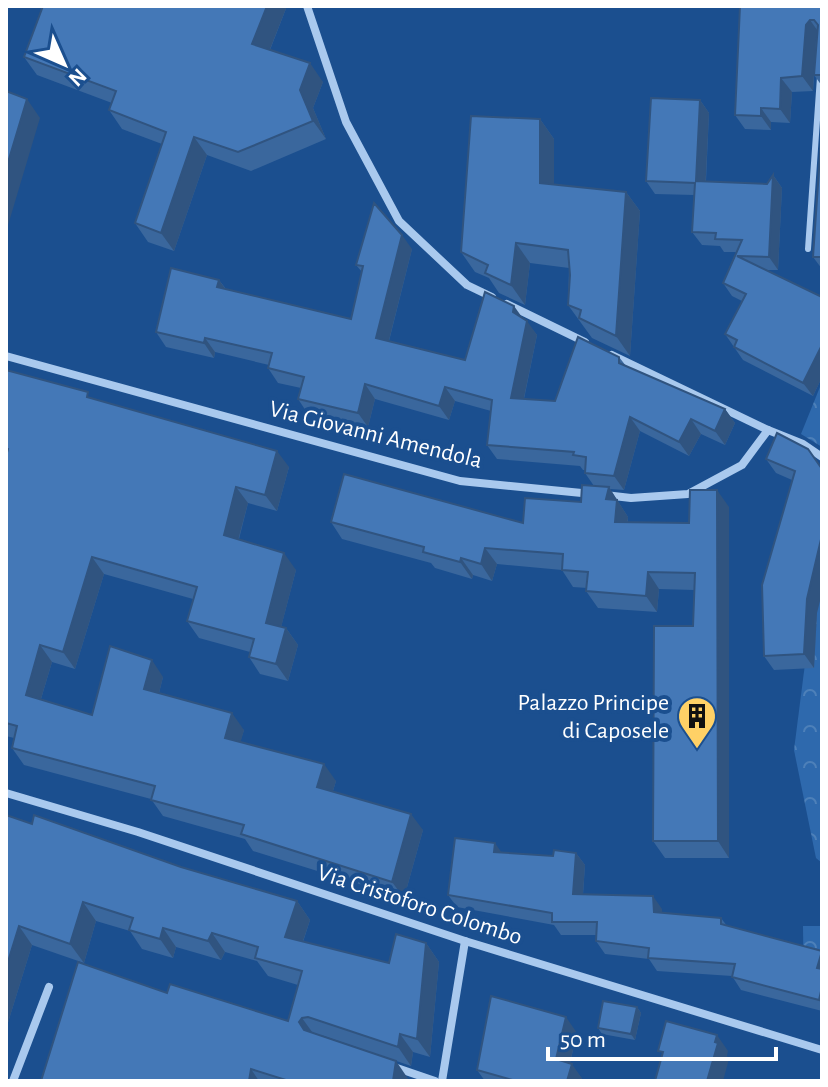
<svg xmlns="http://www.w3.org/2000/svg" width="828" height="1087" viewBox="0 0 828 1087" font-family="'Alegreya Sans',sans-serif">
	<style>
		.forest { fill: url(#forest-crowns) }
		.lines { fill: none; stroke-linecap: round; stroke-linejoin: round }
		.service { stroke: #a9c9ee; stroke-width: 6 }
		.minor { stroke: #a9c9ee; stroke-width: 8 }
		.wall { fill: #3a679d }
		.shaded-wall { fill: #305480 }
		.building { fill: #4478b7; stroke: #305480; stroke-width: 2 }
		.labels { text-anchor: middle; stroke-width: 8; stroke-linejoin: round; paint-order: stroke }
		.street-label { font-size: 24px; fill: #fff; stroke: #1b4f8f }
		.poi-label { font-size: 24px; fill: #fff; stroke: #1b4f8f; text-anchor: end }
	</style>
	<defs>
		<pattern id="forest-crowns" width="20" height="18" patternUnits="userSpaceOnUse" patternTransform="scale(2)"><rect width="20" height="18" fill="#2e69ad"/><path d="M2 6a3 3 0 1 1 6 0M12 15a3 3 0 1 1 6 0" fill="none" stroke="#4d80b9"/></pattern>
	</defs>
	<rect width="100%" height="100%" fill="#1b4f8f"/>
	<g class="forest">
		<path d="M822,382V447L801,434Z"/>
		<path d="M822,531V863L816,858L794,750Z"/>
		<path d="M803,926H822V999L804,996Z"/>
	</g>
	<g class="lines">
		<path class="service" d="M808,249L820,77"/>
		<g class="minor">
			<path d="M307,6L346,122L399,221L467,285L492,297"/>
			<path d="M507,304L585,342"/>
			<path d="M612,355L768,430L803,444L822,457"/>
			<path d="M6,356L460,481L592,494"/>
			<path d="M605,495L631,498L688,494L742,465L768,430"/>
			<path d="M6,793L138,832L465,941L822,1050"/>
			<path d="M394,1067L435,1081"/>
			<path d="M13,1081L49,987"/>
			<path d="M442,1081L465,941"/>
		</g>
	</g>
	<g class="wall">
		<path d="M287,6L270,50L323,82L313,108L326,139L251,171L207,155L174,251L148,242L135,223L162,144L122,129L109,110L112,103L37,75L24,57Z"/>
		<path d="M740,6H822V86L814,75L817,38L813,91L792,92L790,123L771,122V130L745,129L735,115Z"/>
		<path d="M700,100L709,113L706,181L767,184L773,175L782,188L778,270H766L822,297V377L813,396L743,360L725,334L742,301L732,296L723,283L736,252H724L720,246L702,245L692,232L694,195L655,194L646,181Z"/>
		<path d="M540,119L554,139V184L626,192L640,211L630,356L592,338L568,305L569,268L530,263L525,305L499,293L489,278L475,272L461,252Z"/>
		<path d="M822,141V269L813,257Z"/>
		<path d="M412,249L389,341L465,360L522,317L537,335L524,399L555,401L619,357L626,366L725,409L735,423L725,445L701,434L689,456L640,431L624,490L610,489L628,517V522L689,523L729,507V858H665L653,841L693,626L694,590L659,589L657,612L598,608L586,591L587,588L573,587L562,570L497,564L492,581L473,575L472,579L435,568L431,563L342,539L331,522L523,523L581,502L594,486L585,473V470H583L580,466L497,459L487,445L491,411L455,401L449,420L375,399L368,427L308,414L298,399L301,388L278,383L268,368L269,365L215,352L214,358L166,347L156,332L219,280L226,289L351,319L362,272L356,265Z"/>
		<path d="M6,370L289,467L277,511L248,503L239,539L296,570L281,627L286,628L298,645L288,681L260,674L249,657L250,652L199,638L187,621L193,599L104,574L75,669L52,662L41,699L92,715L163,677L159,693L244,730L240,742L336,781L333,791L423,830L404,898L253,851L245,839L163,816L151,799L24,765L12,748L14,738L6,736Z"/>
		<path d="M808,449L817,613L814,668L774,670L764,656L792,480L776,473L766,459Z"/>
		<path d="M32,824L297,901L310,920L303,942L389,963L426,943L439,962L430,1057L413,1052L411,1066L321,1035L409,1080V1081H41L167,993L288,1021L298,985L268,976L257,961L225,952L221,960L176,947L173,958L142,949L130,931L96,921L84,963L32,945L6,1029Z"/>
		<path d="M502,853L553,856L576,853L585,865L583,895L662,909V913L721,918L727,926L822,951V1011L741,990L732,976L657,971L649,959L605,954L596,941V935H561L554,925L457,907L448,895Z"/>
		<path d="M637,1007L641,1013L635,1040L602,1034L598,1028Z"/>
		<path d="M577,1033L570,1063L583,1080L582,1081H485L477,1070Z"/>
	</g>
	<g class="shaded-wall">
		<path d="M267,6H287L265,62L252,44Z"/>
		<path d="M810,20L820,34L816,40L813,91L802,76L806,25Z"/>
		<path d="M310,63L323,82L313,108L326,139L313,121L300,90Z"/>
		<path d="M781,78L792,92L790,123L780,109Z"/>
		<path d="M27,99L40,118L6,232V169Z"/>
		<path d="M700,100L709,113L705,194L696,181Z"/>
		<path d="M761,108L771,122V130L761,116Z"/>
		<path d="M540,119L554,139V202L540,183Z"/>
		<path d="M194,137L207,155L174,251L161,233Z"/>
		<path d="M773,175L782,188L778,270L769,257Z"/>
		<path d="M626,192L640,211L630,356L616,336Z"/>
		<path d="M402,235L412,249L386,352L376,338Z"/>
		<path d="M516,243L530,263L525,305L511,285Z"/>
		<path d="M219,280L229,294L217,287Z"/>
		<path d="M514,306L524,320L513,312Z"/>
		<path d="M527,321L537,335L521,412L511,398Z"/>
		<path d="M205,338L215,352L214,358L204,343Z"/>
		<path d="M822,345V377L813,396L803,383Z"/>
		<path d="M365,384L375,399L368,427L358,413Z"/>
		<path d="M445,387L455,401L449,420L439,406Z"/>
		<path d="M725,409L735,423L725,445L715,431Z"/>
		<path d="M630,417L640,431L624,490L614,476Z"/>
		<path d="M691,419L701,434L689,456L679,442Z"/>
		<path d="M277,451L289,467L277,511L265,495Z"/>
		<path d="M236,487L248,503L235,552L224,535Z"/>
		<path d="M609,487L628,517L626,539L615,522L606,499Z"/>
		<path d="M717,490L729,507V858L718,841Z"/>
		<path d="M822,535V593L817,613L814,668L804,654L807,599Z"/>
		<path d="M485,548L497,564L492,581L481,564Z"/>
		<path d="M284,553L296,570L278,639L266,623Z"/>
		<path d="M92,557L104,574L75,669L63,652Z"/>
		<path d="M461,558L473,575L472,579L460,562Z"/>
		<path d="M648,572L659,589L657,612L646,596Z"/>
		<path d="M286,628L298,645L288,681L276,664Z"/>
		<path d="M40,645L52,662L37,712L26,695Z"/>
		<path d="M152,660L163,677L156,705L144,689Z"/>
		<path d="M232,713L244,730L237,755L225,738Z"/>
		<path d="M324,764L336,781L329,804L317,787Z"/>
		<path d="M411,814L423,830L404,898L392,882Z"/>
		<path d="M495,843L504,856L494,852Z"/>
		<path d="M576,853L585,865L582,907L573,894Z"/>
		<path d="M653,896L662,909L663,925L654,912Z"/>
		<path d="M297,901L310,920L298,956L285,937Z"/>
		<path d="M83,902L96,921L84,963L70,944Z"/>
		<path d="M19,926L32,945L6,1029V968Z"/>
		<path d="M163,928L176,947L173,958L160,939Z"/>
		<path d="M212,933L225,952L221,960L208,941Z"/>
		<path d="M426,943L439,962L430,1057L417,1039Z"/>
		<path d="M822,952V975L817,968Z"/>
		<path d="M822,987V1005L819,1000Z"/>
		<path d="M637,1007L641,1013L635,1040L631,1034Z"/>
		<path d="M566,1017L577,1033L567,1075L556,1059Z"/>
		<path d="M302,1018L315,1036L304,1030L299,1022Z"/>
		<path d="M400,1034L413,1052L411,1066L398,1047Z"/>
		<path d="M717,1035L728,1051L727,1056L729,1059L723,1081H707Z"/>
		<path d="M396,1061L409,1080V1081H393Z"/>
		<path d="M572,1064L583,1080L582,1081H567Z"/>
		<path d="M251,1069L259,1081H249Z"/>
	</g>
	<g class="building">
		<path d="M43,6H267L252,44L310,63L300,90L313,121L238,152L194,137L161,233L135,223L166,132L109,110L116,91L24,57Z"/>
		<path d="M740,6H822V75H814L818,25L814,20H810L806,25L802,76L781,78L780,109L761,108V116L735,115Z"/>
		<path d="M6,91L27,99L6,169Z"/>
		<path d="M651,98L700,100L696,181L767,184L773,175L769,257L737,256L822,297V345L803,383L734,347L737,340L725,334L746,294L723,283L742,240L715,239L716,233L692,232L695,183L646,181Z"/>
		<path d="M471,116L540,119V183L626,192L616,336L579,318L581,310L568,305L570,275L568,250L516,243L511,285L485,273L488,265L461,252Z"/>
		<path d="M821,141H822V257H813Z"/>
		<path d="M374,203L402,235L376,338L465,360L485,292L514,306L513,312L527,321L511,398L555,401L578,337L619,357V363L725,409L715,431L691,419L679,442L630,417L614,476L585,473L586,457L573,455L574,452L487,445L492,400L445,387L439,406L365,384L358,413L298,399L304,377L268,368L272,353L205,338L204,343L156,332L171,268L219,280L217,287L351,319L363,266L356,265Z"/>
		<path d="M6,370L88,392L87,397L277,451L265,495L236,487L224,535L284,553L266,623L286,628L276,664L249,657L254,639L187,621L197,587L92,557L63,652L40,645L26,695L92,715L110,646L152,660L144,689L232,713L225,738L324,764L317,787L411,814L392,882L241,834L244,825L151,800L155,786L12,748L17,726L6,723V456L8,449L6,448Z"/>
		<path d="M777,433L808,449L822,469V535L807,599L804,654L764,656L762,585L795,471L766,459Z"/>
		<path d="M344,474L523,523L525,498L581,502L582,485L609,487L606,499L617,500L615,522L689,523L690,490H717L718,841H653L654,626H693L695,573L648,572L646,596L586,591L588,572L562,570L563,554L485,548L481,564L461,558L460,562L423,552L424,547L331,522Z"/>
		<path d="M6,815L32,824L34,815L181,867L297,901L285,937L389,963L396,934L426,943L417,1039L400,1034L398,1047L308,1017L302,1018L299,1022L304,1030L396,1061L393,1081H289L251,1069L249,1081H41L78,962L167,993L170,984L288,1021L302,971L255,958L258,947L212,933L208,941L163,928L160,939L129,930L133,918L83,902L70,944L19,926L6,968Z"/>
		<path d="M455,838L495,843L494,852L553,856L554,850L576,853L573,894L653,896L654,912L721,918V924L822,951L817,968L822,969V987L819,1000L732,977L735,964L648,958L649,948L596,941L597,922H552V913L448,895Z"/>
		<path d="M491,996L566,1017L556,1059L572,1064L567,1081H516L477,1070Z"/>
		<path d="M603,1001L637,1007L631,1034L598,1028Z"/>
		<path d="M666,1021L717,1035L715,1042L718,1043L707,1081H655L663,1052L658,1051Z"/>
	</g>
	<defs>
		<g id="building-pin" transform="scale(2)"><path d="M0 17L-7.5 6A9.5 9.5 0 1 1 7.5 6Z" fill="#ffd166" stroke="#1b4f8f"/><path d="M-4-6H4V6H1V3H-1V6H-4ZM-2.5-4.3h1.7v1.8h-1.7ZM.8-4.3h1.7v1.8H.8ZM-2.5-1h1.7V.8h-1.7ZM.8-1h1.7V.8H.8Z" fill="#111"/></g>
	</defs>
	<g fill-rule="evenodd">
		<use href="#building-pin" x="697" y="716"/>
	</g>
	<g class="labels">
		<g class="street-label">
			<text transform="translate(376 434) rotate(14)" y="8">Via Giovanni Amendola</text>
			<text transform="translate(420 904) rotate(18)" y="8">Via Cristoforo Colombo</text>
		</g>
		<g class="poi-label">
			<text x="669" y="710">Palazzo Principe<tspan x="669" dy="28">di Caposele</tspan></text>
		</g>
	</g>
	<rect width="828" height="1087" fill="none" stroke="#ffffff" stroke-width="16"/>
	<g transform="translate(64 64) rotate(135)" stroke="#1b4f8f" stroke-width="6" paint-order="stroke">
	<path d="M0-6L14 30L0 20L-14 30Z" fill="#ffffff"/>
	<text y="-12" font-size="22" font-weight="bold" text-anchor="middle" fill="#ffffff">N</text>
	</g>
	<path d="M548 1047v12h228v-12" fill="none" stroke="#ffffff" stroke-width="4"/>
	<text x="560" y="1047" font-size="24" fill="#ffffff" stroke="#1b4f8f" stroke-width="6" paint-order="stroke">50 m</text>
</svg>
